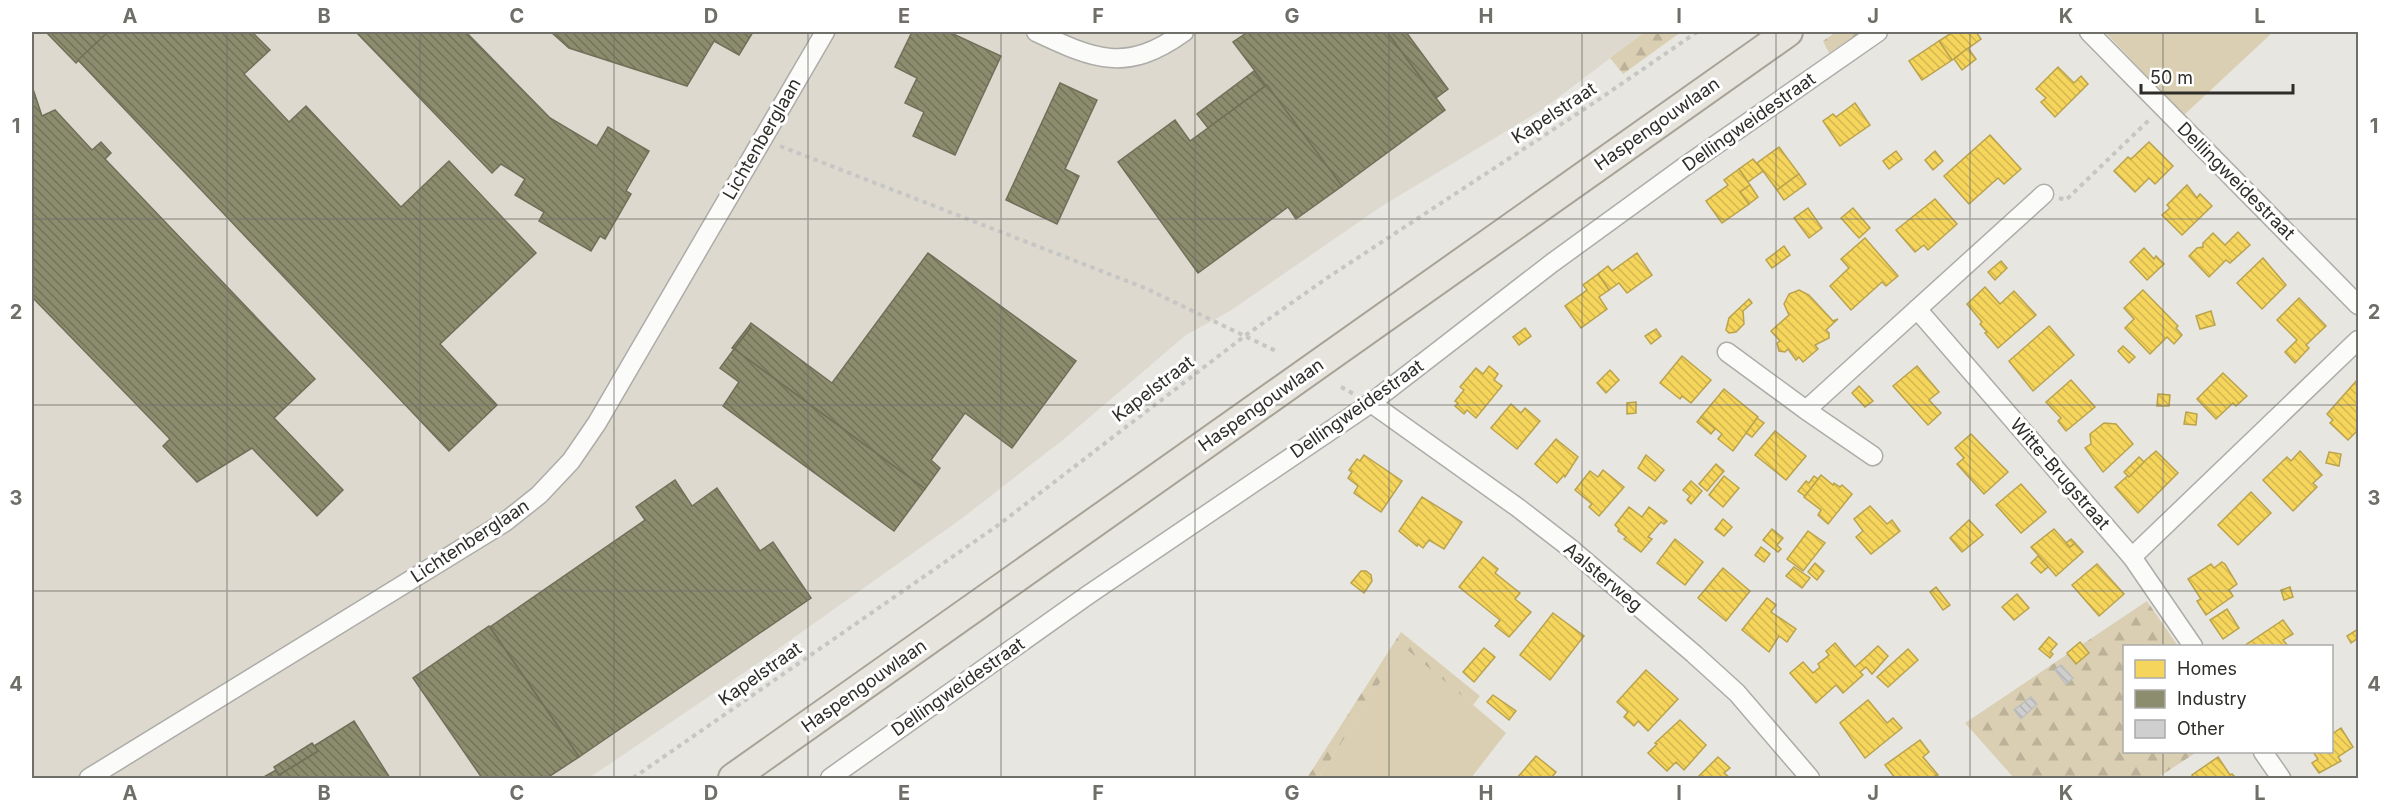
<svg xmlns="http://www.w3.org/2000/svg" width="2390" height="810" viewBox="0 0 2390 810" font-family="Inter,sans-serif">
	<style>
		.built { fill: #ddd9ce }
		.green { fill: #dacfb2 }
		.forest { fill: url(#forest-firs) }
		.homes { fill: url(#homes-back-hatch); stroke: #baa34d; stroke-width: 1.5 }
		.industry { fill: url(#industry-back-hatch); stroke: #707059; stroke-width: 1.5 }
		.building { fill: url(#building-back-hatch); stroke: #bfc0be; stroke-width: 1.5 }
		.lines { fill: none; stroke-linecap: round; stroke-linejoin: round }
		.minor-casing { stroke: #adaca8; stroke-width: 21 }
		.primary-casing { stroke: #a8a397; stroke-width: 32 }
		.path { stroke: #c6c6c4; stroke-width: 4; stroke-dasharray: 4.5 4.5; stroke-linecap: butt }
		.minor { stroke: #fbfbfa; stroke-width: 18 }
		.primary { stroke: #e7e4de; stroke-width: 28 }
		.grid { fill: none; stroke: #6f6e69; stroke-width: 1.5; stroke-opacity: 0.55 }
		.labels { text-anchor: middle; stroke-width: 6; stroke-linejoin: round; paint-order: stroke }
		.street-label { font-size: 18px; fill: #2e2d29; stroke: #fff }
		.neatline { fill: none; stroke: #6f6e69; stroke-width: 2 }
		.grid-label { font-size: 20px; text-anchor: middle; font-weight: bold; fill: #6f6e69 }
	</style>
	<defs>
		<pattern id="forest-firs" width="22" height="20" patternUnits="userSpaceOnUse" patternTransform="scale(1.5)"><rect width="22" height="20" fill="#dacfb2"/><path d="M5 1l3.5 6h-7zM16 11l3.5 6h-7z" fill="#bbb299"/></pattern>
		<pattern id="homes-back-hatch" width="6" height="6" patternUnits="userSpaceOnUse" patternTransform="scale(1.5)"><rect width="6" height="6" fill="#f6d55c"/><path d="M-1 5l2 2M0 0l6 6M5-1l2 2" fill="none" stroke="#d3b750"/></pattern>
		<pattern id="industry-back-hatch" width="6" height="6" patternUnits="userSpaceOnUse" patternTransform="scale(1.5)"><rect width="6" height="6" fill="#8c8c6e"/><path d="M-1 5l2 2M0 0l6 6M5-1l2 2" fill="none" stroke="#73735a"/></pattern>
		<pattern id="building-back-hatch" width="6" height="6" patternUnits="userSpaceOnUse" patternTransform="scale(1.5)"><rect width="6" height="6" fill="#cecfce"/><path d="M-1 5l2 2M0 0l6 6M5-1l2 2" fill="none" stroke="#b1b2b1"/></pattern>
	</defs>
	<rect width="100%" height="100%" fill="#e7e6e1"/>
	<path class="built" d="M32,32H1645L1543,109L1382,206L1230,311L1186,335L1064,439L961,519L761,661L589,778H32Z"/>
	<g class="green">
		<path d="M2105,32H2273L2184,115Z"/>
		<path d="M1403,645L1506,733L1471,778H1319Z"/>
	</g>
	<g class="forest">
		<path d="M1645,32H1681L1623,74L1610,58Z"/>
		<path d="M1836,32H1861L1829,53L1823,41Z"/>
		<path d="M2147,601L2178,646H2124V752H2197L2157,778H2014L1965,723Z"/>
		<path d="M1401,632L1480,696L1473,705L1403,646L1319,778H1307Z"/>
	</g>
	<g class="homes">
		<path d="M1953,32H1976L1981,39L1952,60L1939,41Z"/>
		<path d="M1939,41L1952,60L1922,80L1909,61Z"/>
		<path d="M1968,48L1976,59L1962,70L1954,59Z"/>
		<path d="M2058,67L2074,83L2081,76L2088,84L2055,117L2041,102L2046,98L2036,89Z"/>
		<path d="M1855,103L1870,125L1840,146L1823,121L1833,114L1836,117Z"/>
		<path d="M1990,135L2021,169L2004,184L1998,178L1969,204L1944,176Z"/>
		<path d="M2149,142L2173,166L2155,184L2149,178L2135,192L2114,171L2128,157L2131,159Z"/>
		<path d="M1779,147L1799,174L1777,190L1757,163Z"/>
		<path d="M1896,151L1902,159L1889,169L1883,161Z"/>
		<path d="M1935,151L1943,161L1933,170L1925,160Z"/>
		<path d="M1753,159L1763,171L1748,182L1739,169Z"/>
		<path d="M1739,169L1750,185L1740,192L1749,204L1722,223L1706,201L1728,185L1724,180Z"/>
		<path d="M1799,174L1806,184L1784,200L1777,190Z"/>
		<path d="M1750,185L1758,197L1749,204L1740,192Z"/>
		<path d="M2187,185L2197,198L2200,194L2212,206L2182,235L2162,215L2170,208L2167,205Z"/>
		<path d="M1935,199L1957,224L1928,250L1924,245L1915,252L1896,230Z"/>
		<path d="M1808,208L1822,228L1809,238L1794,218Z"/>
		<path d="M1853,208L1870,228L1859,238L1841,218Z"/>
		<path d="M2238,232L2250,245L2230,263L2226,260L2209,277L2189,256L2197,248L2203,247V243L2213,233L2225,245Z"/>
		<path d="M1865,238L1898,276L1886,286L1882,282L1851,310L1830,286L1849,268L1841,259Z"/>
		<path d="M1784,246L1790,255L1772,268L1766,260Z"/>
		<path d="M2144,248L2154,259L2156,256L2164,264L2147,280L2130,262Z"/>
		<path d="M1637,253L1652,275L1627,293L1619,283L1609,290L1598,274L1608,266L1612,271Z"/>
		<path d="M2263,258L2286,285L2262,309L2237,283Z"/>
		<path d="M2001,261L2007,268L1995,280L1988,272Z"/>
		<path d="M1598,274L1609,290L1599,297L1607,309L1581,328L1565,306L1587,290L1583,285Z"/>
		<path d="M1985,287L2000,304L2014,291L2036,315L1998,348L1985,333L1987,332L1980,324L1982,322L1967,304Z"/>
		<path d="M1799,290L1809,295L1833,321L1838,319L1826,330L1829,333V338L1815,345L1818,349L1803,362L1799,357L1796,360L1788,349L1785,352L1779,351L1777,343L1780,341L1771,331L1789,315L1784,304L1789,294Z"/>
		<path d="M2143,290L2178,326L2176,328L2182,335L2174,344L2167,337L2150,354L2125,328L2134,319L2124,308Z"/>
		<path d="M2299,298L2326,326L2306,345L2309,348L2295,363L2285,352L2297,340L2277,320Z"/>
		<path d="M1749,299L1752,303L1743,311L1744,324L1736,332L1729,333L1726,330L1729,318Z"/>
		<path d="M2211,311L2215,325L2200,329L2196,316Z"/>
		<path d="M2049,326L2074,355L2033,391L2009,361Z"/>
		<path d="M1525,328L1531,336L1519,345L1513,337Z"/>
		<path d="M1656,329L1661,336L1651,344L1645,336Z"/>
		<path d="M2123,346L2135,357L2129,363L2118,351Z"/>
		<path d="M1682,356L1711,380L1691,403L1682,396L1680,399L1660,383Z"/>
		<path d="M1489,366L1498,374L1494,380L1502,386L1476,418L1467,410L1464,414L1455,406L1458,403L1455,401L1464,390L1460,387L1476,368L1483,374Z"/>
		<path d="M1917,366L1939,392L1929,400L1941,413L1928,425L1893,386Z"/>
		<path d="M1610,370L1619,380L1606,393L1597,383Z"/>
		<path d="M2223,373L2247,396L2236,406L2233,403L2216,419L2197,399Z"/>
		<path d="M2358,379V430L2348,440L2330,423L2333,420L2327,414Z"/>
		<path d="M2071,380L2095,407L2066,431L2058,421L2061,418L2046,402Z"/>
		<path d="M1859,386L1873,401L1865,407L1852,393Z"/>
		<path d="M1724,389L1758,417L1733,451L1718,439L1722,434L1701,417Z"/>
		<path d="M2158,394L2170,395L2169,406H2157Z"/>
		<path d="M1636,402V413L1627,414V403Z"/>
		<path d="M1511,404L1521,413L1525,408L1540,421L1517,449L1491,428Z"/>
		<path d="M2186,412L2197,414L2196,425L2184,424Z"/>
		<path d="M1701,417L1715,429L1711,434L1697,422Z"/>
		<path d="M1757,418L1764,423L1752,437L1746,433Z"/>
		<path d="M2104,423L2116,424L2133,444L2103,472L2085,448L2091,444L2090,434Z"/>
		<path d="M1775,431L1806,456L1786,480L1755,455Z"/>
		<path d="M1971,434L2008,472L1984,494L1957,464L1964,458L1955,448Z"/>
		<path d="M1556,439L1578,457L1565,477L1564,475L1557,483L1535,464Z"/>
		<path d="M2156,451L2178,473L2138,513L2115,487Z"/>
		<path d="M2300,451L2322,475L2313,483L2317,487L2293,511L2263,480L2287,457L2291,461Z"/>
		<path d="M2329,452L2341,454L2339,466L2326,463Z"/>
		<path d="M1364,455L1402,481L1381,512L1354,493L1358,486L1348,478L1352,472L1349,470L1357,459L1360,461Z"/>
		<path d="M1646,455L1664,470L1655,481L1638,468Z"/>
		<path d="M2139,457L2144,462L2129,477L2124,472Z"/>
		<path d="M1716,464L1724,471L1707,491L1699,484Z"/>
		<path d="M1603,470L1624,487L1599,516L1589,507L1592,504L1575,490L1590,471L1598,477Z"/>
		<path d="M1821,475L1833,485L1834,483L1840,487L1842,485L1852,494L1828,524L1818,515L1821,510L1804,497Z"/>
		<path d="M1724,476L1739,488L1723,507L1709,495Z"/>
		<path d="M1814,476L1818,479L1805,496L1798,491L1806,481L1809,483Z"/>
		<path d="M1691,481L1702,491L1691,504L1687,500L1690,496L1683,490Z"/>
		<path d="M2021,484L2046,512L2021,533L1996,505Z"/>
		<path d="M2251,492L2271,513L2238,545L2218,525Z"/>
		<path d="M1422,497L1462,522L1444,549L1429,540L1423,548L1418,544L1417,546L1399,531Z"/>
		<path d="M1870,506L1887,524L1892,520L1900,531L1871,554L1856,537L1863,531L1854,519Z"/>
		<path d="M1629,507L1642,517L1649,507L1667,521L1664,524L1661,522L1648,537L1652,539L1641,552L1624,539L1626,537L1618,531L1619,529L1615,525Z"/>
		<path d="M1723,519L1732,527L1724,536L1715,529Z"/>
		<path d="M1969,520L1983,535L1962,552L1950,538Z"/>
		<path d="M1772,529L1783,538L1777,545L1781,549L1778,552L1763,540Z"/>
		<path d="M2054,529L2070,547L2075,543L2083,552L2056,576L2031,547Z"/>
		<path d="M1808,531L1825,543L1803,571L1787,559Z"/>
		<path d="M1675,539L1703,562L1685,585L1657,563Z"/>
		<path d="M2071,539L2075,543L2070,547L2066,543Z"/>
		<path d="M1761,547L1770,554L1764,562L1755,555Z"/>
		<path d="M2038,556L2048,567L2041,573L2031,563Z"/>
		<path d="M1483,557L1498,569L1495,573L1520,593L1515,599L1531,612L1509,637L1495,626L1500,620L1459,587Z"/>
		<path d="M2222,562L2225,564L2237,584L2229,590L2233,596L2206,615L2197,601L2201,599L2188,579L2211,564L2214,568Z"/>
		<path d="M1815,563L1824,571L1817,580L1808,572Z"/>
		<path d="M2097,564L2124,594L2099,616L2072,585Z"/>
		<path d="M1794,567L1810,578L1802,588L1786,576Z"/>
		<path d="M1723,568L1750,591L1726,621L1698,598Z"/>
		<path d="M1361,571H1366L1371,575L1372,581L1364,593L1351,583Z"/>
		<path d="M1936,587L1950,605L1943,610L1930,592Z"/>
		<path d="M2290,587L2293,597L2284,600L2281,590Z"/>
		<path d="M2017,594L2029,608L2014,620L2002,607Z"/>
		<path d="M1767,598L1776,605L1771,612L1796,629L1787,642L1779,636L1769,652L1742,630Z"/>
		<path d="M2227,609L2239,628L2223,639L2210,620Z"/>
		<path d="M1553,613L1584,636L1550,680L1520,655Z"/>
		<path d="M2283,620L2293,634L2283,640L2288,646H2244Z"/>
		<path d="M2358,629V638L2351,643L2347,636Z"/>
		<path d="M2049,637L2057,644L2050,652L2053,654L2050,658L2039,649Z"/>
		<path d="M2080,642L2089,653L2076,664L2067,653Z"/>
		<path d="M1835,643L1855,667L1878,646L1888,656L1872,674L1866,667L1860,672L1863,675L1843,693L1836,685L1816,703L1790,673L1803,662L1813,673L1820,667L1818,664L1829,655L1826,651Z"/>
		<path d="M1484,648L1495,657L1474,682L1463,672Z"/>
		<path d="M1908,649L1918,660L1888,687L1877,677Z"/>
		<path d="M1646,670L1678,699L1648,731L1638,721L1634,726L1624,717L1628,712L1617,702Z"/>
		<path d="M1493,695L1516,711L1509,720L1487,702Z"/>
		<path d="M1868,700L1887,723L1893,718L1902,728L1865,758L1840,723Z"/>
		<path d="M1680,720L1706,745L1684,770L1676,762L1667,771L1648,753L1657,744L1655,743Z"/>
		<path d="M2341,728L2353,747L2338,757L2341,761L2319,773L2312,763L2318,759L2313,752H2332V734Z"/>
		<path d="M1920,740L1929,752L1923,757L1938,775L1930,778H1895L1885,765Z"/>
		<path d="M1536,756L1556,772L1551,778H1517Z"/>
		<path d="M1718,757L1730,768L1724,773L1730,778H1697Z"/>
		<path d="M2218,757L2230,775L2232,774L2236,778H2194L2192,775Z"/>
	</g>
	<g class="industry">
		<path d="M46,32H108L76,63Z"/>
		<path d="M108,32H252L270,50L244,74L289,122L306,106L401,207L449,161L536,253L440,344L497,405L449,451L78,60Z"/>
		<path d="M356,32H466L550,118L597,146L608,127L649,151L626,191L631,194L605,239L600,236L591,251L539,221L544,212L515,195L525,179L501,164L492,173Z"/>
		<path d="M551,32H753L739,55L714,41L687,86L569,48Z"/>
		<path d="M912,32H949L1001,56L955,155L913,136L924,112L905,103L917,78L895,67Z"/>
		<path d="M1248,32H1387L1445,110L1342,186L1233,42Z"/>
		<path d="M1387,32H1406L1448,89L1436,98Z"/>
		<path d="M1254,71L1265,86L1208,128L1197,114Z"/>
		<path d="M1060,83L1097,100L1065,169L1079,176L1057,224L1006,200Z"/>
		<path d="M1267,85L1342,186L1296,219L1288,207L1198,273L1118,162L1175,120L1190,141Z"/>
		<path d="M32,86L42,116L55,110L92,150L101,142L111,153L105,159L315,379L274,418L343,490L317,516L252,448L197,482L163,446L170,439L32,297Z"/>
		<path d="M928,253L1076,361L1012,448L965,413L931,460L940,468L925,489L734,349L751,327L749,326L751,323L832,383Z"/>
		<path d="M749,326L751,327L734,349L732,348Z"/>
		<path d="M734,349L925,489L894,531L723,406L739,382L720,368Z"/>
		<path d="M675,480L692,506L717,488L760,551L773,542L811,598L579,757L490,627L645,520L636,507Z"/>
		<path d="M489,626L579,757L547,778H482L413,678Z"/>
		<path d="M354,721L390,778H262L276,770L279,775L318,751L314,746Z"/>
		<path d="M312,743L318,751L279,775L274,767Z"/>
	</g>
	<g class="building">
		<path d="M2061,665L2073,678L2066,684L2055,670Z"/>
		<path d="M2031,697L2037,704L2021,719L2014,710Z"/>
	</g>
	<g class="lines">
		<g class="minor-casing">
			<g id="minor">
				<path d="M1036,32C1094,59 1126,74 1184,32"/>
				<path d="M2089,32L2358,305"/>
				<path d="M1917,309L2132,557L2193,646"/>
				<path d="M1727,352L1806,410L1873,456"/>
				<path d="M1371,403L1517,507L1570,548L1694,654L1737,693L1810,778"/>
				<path d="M1806,410L2044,194"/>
				<path d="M2132,557L2358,340"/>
				<path d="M2263,752L2281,778"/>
				<path d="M89,778L505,522L539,495L571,461L597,423L825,32"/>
				<path d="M830,778L1088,595L1371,403L1552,263L1684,167L1878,32"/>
			</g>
		</g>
		<g class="primary-casing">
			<path id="primary" d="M733,778L1788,32"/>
		</g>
		<g class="path">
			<path d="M780,146L1145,288L1278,352"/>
			<path d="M2059,198L2066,200L2151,118"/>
			<path d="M1341,387L1354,394"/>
			<path d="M633,778L997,526L1246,335L1327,278L1595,102L1697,32"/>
		</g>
		<use href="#minor" class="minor"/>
		<use href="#primary" class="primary"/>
	</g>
	<path class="grid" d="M227,32V778M420,32V778M614,32V778M808,32V778M1001,32V778M1195,32V778M1389,32V778M1582,32V778M1776,32V778M1970,32V778M2163,32V646M32,219H2358M32,405H2358M32,591H2358M2163,752V778"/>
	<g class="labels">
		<g class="street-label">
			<text transform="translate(1554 113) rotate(-33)" y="6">Kapelstraat</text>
			<text transform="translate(1749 122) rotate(-35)" y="6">Dellingweidestraat</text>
			<text transform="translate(1657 124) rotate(-35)" y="6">Haspengouwlaan</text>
			<text transform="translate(762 139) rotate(-60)" y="6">Lichtenberglaan</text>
			<text transform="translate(2236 181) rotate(45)" y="6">Dellingweidestraat</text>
			<text transform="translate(1153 389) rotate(-37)" y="6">Kapelstraat</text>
			<text transform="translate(1261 405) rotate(-35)" y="6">Haspengouwlaan</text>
			<text transform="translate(1357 409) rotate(-35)" y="6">Dellingweidestraat</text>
			<text transform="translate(2060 474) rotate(49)" y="6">Witte-Brugstraat</text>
			<text transform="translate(470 541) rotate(-33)" y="6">Lichtenberglaan</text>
			<text transform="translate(1603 577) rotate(40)" y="6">Aalsterweg</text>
			<text transform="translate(760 674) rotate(-35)" y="6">Kapelstraat</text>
			<text transform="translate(864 686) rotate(-35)" y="6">Haspengouwlaan</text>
			<text transform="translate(958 687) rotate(-35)" y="6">Dellingweidestraat</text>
		</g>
	</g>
	<rect width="2390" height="810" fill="none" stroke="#ffffff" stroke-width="66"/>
	<rect x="2123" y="645" width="210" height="108" fill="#ffffff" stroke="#ababa9" stroke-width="1.5"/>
	<rect x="2135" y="660" width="30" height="18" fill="#f6d55c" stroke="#ababa9" stroke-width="1.5"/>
	<text x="2177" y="675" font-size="18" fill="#2e2d29">Homes</text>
	<rect x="2135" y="690" width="30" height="18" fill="#8c8c6e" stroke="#ababa9" stroke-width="1.5"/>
	<text x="2177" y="705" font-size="18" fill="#2e2d29">Industry</text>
	<rect x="2135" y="720" width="30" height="18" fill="#cecfce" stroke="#ababa9" stroke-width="1.5"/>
	<text x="2177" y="735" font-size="18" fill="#2e2d29">Other</text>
	<path d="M2141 84v9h152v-9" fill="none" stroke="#2e2d29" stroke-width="3"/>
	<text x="2150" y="84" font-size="18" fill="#2e2d29" stroke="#ffffff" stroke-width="4.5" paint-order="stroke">50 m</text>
	<rect x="33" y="33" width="2324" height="744" class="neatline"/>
	<g class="grid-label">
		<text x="130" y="23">A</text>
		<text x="324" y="23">B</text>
		<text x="517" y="23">C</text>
		<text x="711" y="23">D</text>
		<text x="904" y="23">E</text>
		<text x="1098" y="23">F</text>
		<text x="1292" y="23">G</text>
		<text x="1486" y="23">H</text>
		<text x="1679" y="23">I</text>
		<text x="1873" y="23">J</text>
		<text x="2066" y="23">K</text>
		<text x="2260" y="23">L</text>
		<text x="16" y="133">1</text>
		<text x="2374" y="133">1</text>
		<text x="16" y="319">2</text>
		<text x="2374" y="319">2</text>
		<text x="16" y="505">3</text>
		<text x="2374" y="505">3</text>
		<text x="16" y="691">4</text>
		<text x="2374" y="691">4</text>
		<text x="130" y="800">A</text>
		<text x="324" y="800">B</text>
		<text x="517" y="800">C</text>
		<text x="711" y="800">D</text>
		<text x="904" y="800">E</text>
		<text x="1098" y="800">F</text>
		<text x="1292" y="800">G</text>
		<text x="1486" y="800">H</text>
		<text x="1679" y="800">I</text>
		<text x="1873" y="800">J</text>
		<text x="2066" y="800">K</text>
		<text x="2260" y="800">L</text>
	</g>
</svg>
